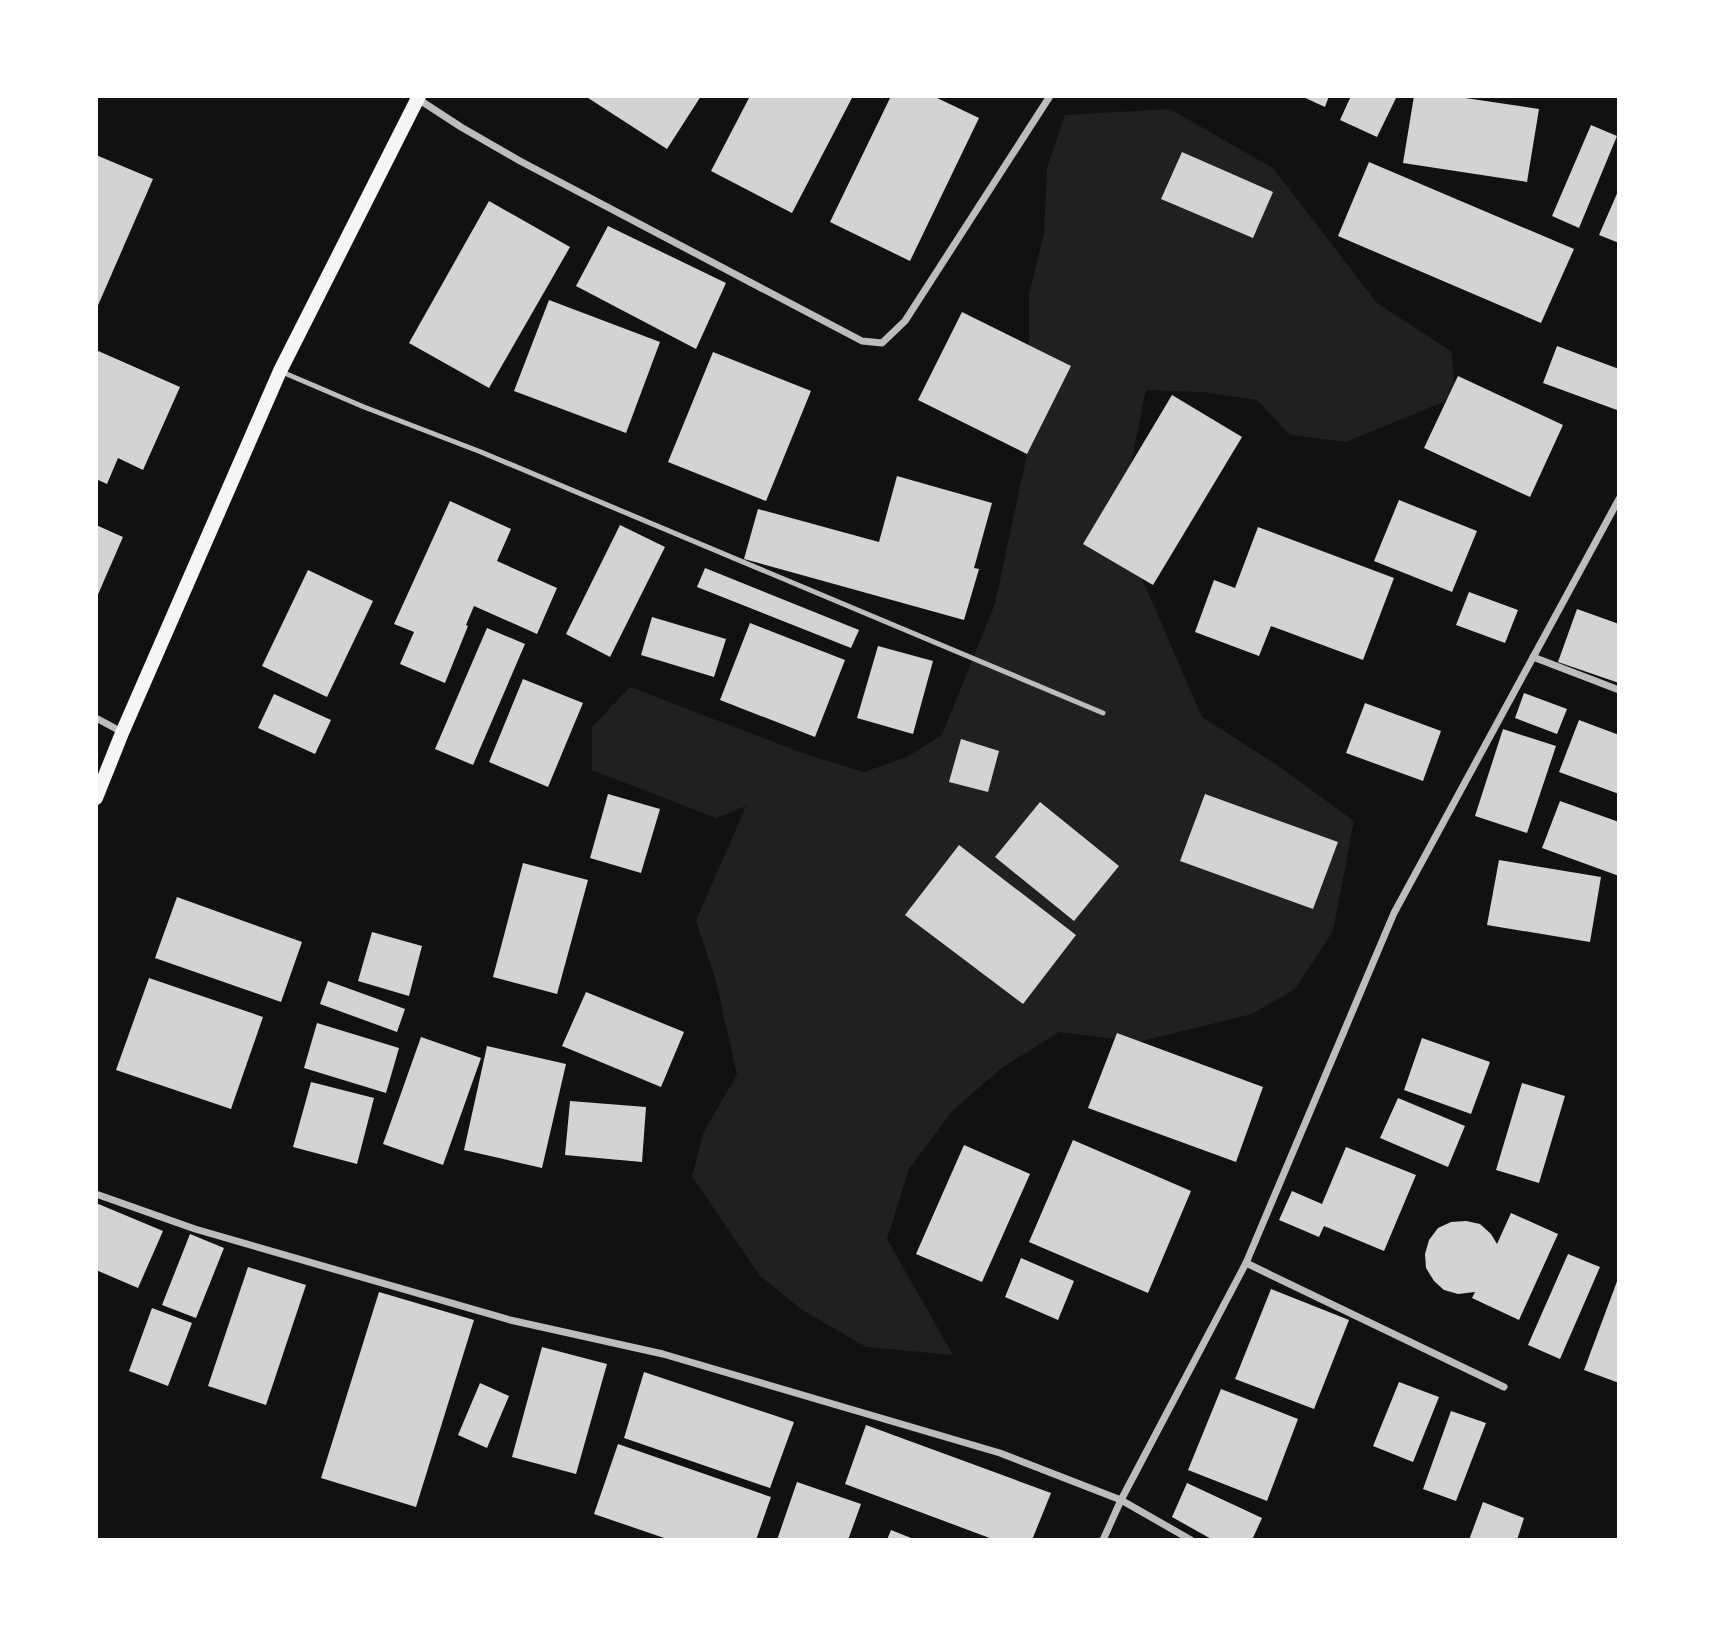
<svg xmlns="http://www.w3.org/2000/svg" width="1715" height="1636" viewBox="0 0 1715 1636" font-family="'Fira Sans Condensed',sans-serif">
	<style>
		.green { fill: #202020 }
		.building { fill: #d3d3d3 }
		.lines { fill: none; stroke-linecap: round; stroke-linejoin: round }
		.service { stroke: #bcbcbc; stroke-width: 5 }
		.minor { stroke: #bcbcbc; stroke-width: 7 }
		.secondary { stroke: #f5f5f5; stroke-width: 14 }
	</style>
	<rect width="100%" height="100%" fill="#111"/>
	<path class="green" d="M1170,109L1273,168L1377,303L1452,352L1455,397L1346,442L1290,435L1257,400L1202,392L1146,390L1125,495L1143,581L1202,717L1277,765L1354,821L1333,931L1295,989L1252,1014L1138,1042L1059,1032L1003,1067L953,1110L909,1169L887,1239L953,1355L866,1347L801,1309L760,1276L692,1176L704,1131L737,1075L716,981L696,921L746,806L716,818L592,770V727L630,687L808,755L864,772L907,757L942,735L995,604L1029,445V294L1044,233L1047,168L1065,115Z"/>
	<g class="building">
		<path d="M585,96H701L667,149Z"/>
		<path d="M750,96H853L792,213L711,171Z"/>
		<path d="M891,96H933L979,118L910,261L830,222Z"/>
		<path d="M1301,96H1329L1325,107Z"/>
		<path d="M1351,96H1397L1377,137L1340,120Z"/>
		<path d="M1414,96H1452L1539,109L1527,182L1403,163Z"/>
		<path d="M1591,125L1617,136L1579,228L1552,216Z"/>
		<path d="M1182,152L1273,192L1253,238L1161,199Z"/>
		<path d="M96,155L153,179L96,310Z"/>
		<path d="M1369,162L1574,249L1541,323L1338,236Z"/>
		<path d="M1619,189V243L1599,235Z"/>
		<path d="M489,201L570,247L489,388L409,343Z"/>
		<path d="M608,226L726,283L696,349L576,286Z"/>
		<path d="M549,300L660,342L626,433L514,391Z"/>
		<path d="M962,312L1071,366L1027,454L918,400Z"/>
		<path d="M1557,346L1619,369L1617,410L1543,383Z"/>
		<path d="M96,350L180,387L143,470L118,458L107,484L96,479Z"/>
		<path d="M713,352L811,391L766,501L668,462Z"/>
		<path d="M1458,376L1563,425L1530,497L1424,448Z"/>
		<path d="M1172,395L1242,437L1153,585L1083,544Z"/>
		<path d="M897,476L992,503L974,568L979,569L964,620L744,559L758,509L879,542Z"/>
		<path d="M1399,500L1477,531L1452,592L1374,561Z"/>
		<path d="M450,501L511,529L497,561L557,588L537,634L474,606L466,625L468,626L445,683L400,664L414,632L394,624Z"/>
		<path d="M96,525L123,537L96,599Z"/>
		<path d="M620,525L665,547L610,657L566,634Z"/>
		<path d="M1258,527L1394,578L1363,660L1271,626L1259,656L1195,632L1214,580L1235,588Z"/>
		<path d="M705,568L859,630L851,648L697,587Z"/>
		<path d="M308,570L373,601L327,697L262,666Z"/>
		<path d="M1469,592L1518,610L1505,643L1456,625Z"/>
		<path d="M1577,609L1619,624V683L1558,662Z"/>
		<path d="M652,617L726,639L714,677L641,655Z"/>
		<path d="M750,623L845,660L815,737L720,700Z"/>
		<path d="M487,628L525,644L473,765L435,749Z"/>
		<path d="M878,646L933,661L913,734L857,718Z"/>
		<path d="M523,679L583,703L548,787L489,762Z"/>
		<path d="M1524,693L1567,709L1557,734L1515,718Z"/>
		<path d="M274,694L331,720L315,754L258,728Z"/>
		<path d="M1365,703L1441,731L1423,781L1346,753Z"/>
		<path d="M1579,720L1619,735V794L1559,772Z"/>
		<path d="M1503,729L1556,746L1527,833L1475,816Z"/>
		<path d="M961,739L999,751L988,792L949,782Z"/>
		<path d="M608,794L660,809L641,873L590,858Z"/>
		<path d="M1205,794L1338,842L1313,909L1180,861Z"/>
		<path d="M1560,801L1619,822V876L1542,848Z"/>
		<path d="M1040,802L1119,866L1074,921L995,857Z"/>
		<path d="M959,845L1076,935L1023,1004L905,915Z"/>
		<path d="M1499,860L1601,877L1590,942L1487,925Z"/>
		<path d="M523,863L588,880L557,994L493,977Z"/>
		<path d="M177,897L302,942L281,1002L155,958Z"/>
		<path d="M372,932L422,946L409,996L358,981Z"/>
		<path d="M149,978L263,1017L231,1109L116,1070Z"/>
		<path d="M328,981L405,1009L397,1032L320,1004Z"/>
		<path d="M586,992L684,1032L661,1087L562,1046Z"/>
		<path d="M317,1023L399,1048L386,1093L304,1068Z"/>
		<path d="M1117,1033L1263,1087L1236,1162L1088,1108Z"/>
		<path d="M421,1037L481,1058L443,1165L383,1144Z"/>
		<path d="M1422,1038L1490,1062L1471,1114L1404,1090Z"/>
		<path d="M487,1046L566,1064L542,1168L464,1150Z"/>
		<path d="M311,1082L374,1098L357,1164L293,1147Z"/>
		<path d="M1522,1083L1565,1096L1539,1183L1496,1170Z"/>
		<path d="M1398,1098L1465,1126L1448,1167L1380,1138Z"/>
		<path d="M570,1101L646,1107L642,1162L565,1155Z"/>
		<path d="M1073,1140L1191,1191L1148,1293L1029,1242Z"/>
		<path d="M964,1145L1030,1174L982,1282L916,1254Z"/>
		<path d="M1346,1147L1416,1175L1384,1251L1324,1226L1319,1237L1279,1220L1292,1191L1322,1204Z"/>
		<path d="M96,1203L163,1231L138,1288L96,1270Z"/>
		<path d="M1511,1213L1558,1234L1519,1320L1472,1298L1475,1292L1458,1294L1444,1290L1434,1281L1426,1268L1425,1254L1429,1240L1438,1228L1451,1222L1466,1221L1480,1224L1491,1234L1497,1244Z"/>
		<path d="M190,1234L224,1248L196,1318L162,1305Z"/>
		<path d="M1568,1254L1600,1267L1560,1359L1528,1345Z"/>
		<path d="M1021,1258L1074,1281L1058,1320L1005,1297Z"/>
		<path d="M248,1267L306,1285L266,1405L208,1386Z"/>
		<path d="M1619,1276V1383L1584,1370Z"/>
		<path d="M1271,1289L1349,1320L1314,1409L1235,1379Z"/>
		<path d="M379,1292L474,1320L416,1507L321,1478Z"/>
		<path d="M152,1308L192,1323L168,1386L129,1371Z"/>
		<path d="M542,1347L607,1364L576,1474L512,1457Z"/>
		<path d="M644,1372L794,1422L770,1488L624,1438Z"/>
		<path d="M1399,1382L1439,1397L1413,1462L1373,1446Z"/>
		<path d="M480,1383L509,1396L487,1448L458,1435Z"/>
		<path d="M1221,1389L1298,1419L1267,1501L1188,1470Z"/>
		<path d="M1451,1411L1486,1423L1456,1501L1423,1489Z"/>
		<path d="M866,1425L1051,1493L1032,1540H995L845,1484Z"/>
		<path d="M618,1444L771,1497L756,1540H670L594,1514Z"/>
		<path d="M797,1482L861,1504L848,1540H777Z"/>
		<path d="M1187,1483L1262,1518L1252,1540H1213L1172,1517Z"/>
		<path d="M1483,1502L1524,1518L1517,1540H1469Z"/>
		<path d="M891,1530L916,1540H887Z"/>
	</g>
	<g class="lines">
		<path class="service" d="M282,372L364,407L481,452L1103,713"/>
		<g class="minor">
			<path d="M418,99L461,127L520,161L862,341L882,343L905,321L1050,96"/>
			<path d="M1533,657L1619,690"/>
			<path d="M96,718L122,732"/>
			<path d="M96,1194L195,1229L510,1320L663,1354L1000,1453L1121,1500L1191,1540"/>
			<path d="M1246,1263L1504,1387"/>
			<path d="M1103,1540L1121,1500L1246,1263L1394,913L1619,499"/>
		</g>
		<path class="secondary" d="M96,798L122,733L280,371L419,96"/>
	</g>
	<rect width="1715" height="1636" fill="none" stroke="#ffffff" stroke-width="196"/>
</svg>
